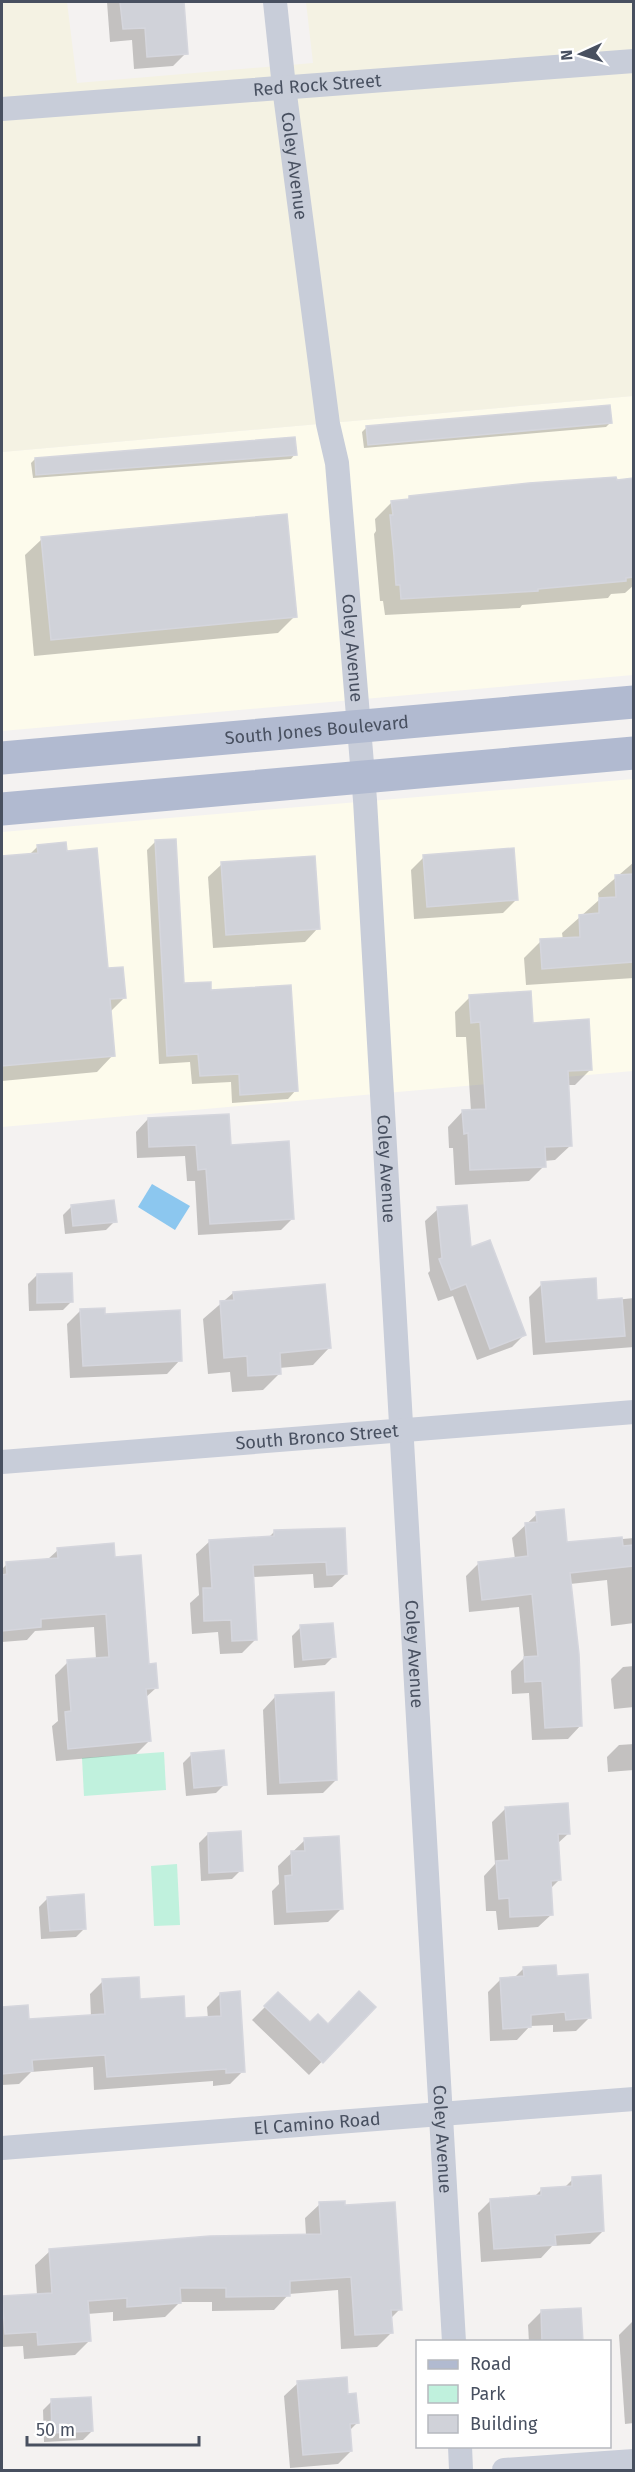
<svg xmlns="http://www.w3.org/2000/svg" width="635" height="2472" viewBox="0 0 635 2472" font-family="'Fira Sans',sans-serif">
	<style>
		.commercial { fill: #fdfbec }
		.green { fill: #c0f1dd }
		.sand { fill: #f4f2e3 }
		.water { fill: #8cc7ef }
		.shadow { fill: #0003 }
		.building { fill: #d0d2d9; stroke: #d5d6dd; stroke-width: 1.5 }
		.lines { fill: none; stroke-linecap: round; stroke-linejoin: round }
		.street { stroke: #c8cdd9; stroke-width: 24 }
		.primary { stroke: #b1bad0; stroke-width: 33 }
		.labels { text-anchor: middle; stroke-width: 4.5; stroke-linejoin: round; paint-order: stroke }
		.street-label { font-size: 18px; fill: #485060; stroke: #fff }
	</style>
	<rect width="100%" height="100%" fill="#f4f2f1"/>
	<g class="commercial">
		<path d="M633,396V675L2,731V452Z"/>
		<path d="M633,779V1071L2,1127V832Z"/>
	</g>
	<g class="green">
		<path d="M164,1752L166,1790L84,1796L82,1758Z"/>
		<path d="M177,1864L180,1925L154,1926L151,1866Z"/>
	</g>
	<path class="sand" d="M2,2H67L77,83L313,63L306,2H633V396L2,452Z"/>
	<path class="water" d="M152,1184L190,1206L175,1230L138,1207Z"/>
	<g class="shadow">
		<path d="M107,2H182L186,53L173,66L134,69L132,40L110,42Z"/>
		<path d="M610,423L606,427L364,448L362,432L366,428Z"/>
		<path d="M295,454L291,459L33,478L31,463L35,459Z"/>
		<path d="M632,480L634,585L625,593L611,594L608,598L522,605L520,608L385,615L383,601H380L374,534L376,531L375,519L392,502L406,501L409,498Z"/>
		<path d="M42,539L295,616L278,633L34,656L25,555Z"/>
		<path d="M156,841L183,985L210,992L296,1090L288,1099L232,1103L231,1082L192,1084L190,1062L159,1064L147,850Z"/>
		<path d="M38,846L66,852L107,970L125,997L110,1012L113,1055L97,1072L2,1081V858L29,855Z"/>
		<path d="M424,857L516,900L503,913L414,919L411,870Z"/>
		<path d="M634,862V978L526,985L524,958L541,941L563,940L562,933L599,900L598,893Z"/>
		<path d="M222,864L318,928L305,942L213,948L208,877Z"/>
		<path d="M470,997L532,1025L591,1069L575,1085H568L571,1145L555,1160L544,1161V1166L529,1181L455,1185L453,1148H449L448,1127L463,1111H471L466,1037H456L455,1012Z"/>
		<path d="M148,1119L229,1147L293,1218L281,1230L198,1235L195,1181H187L185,1156L137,1158L136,1132Z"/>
		<path d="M72,1206L115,1221L106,1230L65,1234L63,1215Z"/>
		<path d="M438,1209L470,1249L524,1335L512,1347L477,1360L453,1296L438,1301L428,1273L430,1271L425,1221Z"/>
		<path d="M37,1275L72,1301L63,1310L29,1311L28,1284Z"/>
		<path d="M542,1284L596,1302L634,1298V1347L533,1355L529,1297Z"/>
		<path d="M233,1293L329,1348L313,1365L279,1368L280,1373L263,1390L232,1392L230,1372L208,1374L203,1319Z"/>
		<path d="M80,1311L180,1360L167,1374L70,1378L67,1324Z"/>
		<path d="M537,1514L566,1544L634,1538V1623L611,1626L607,1580L570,1584L581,1725L568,1739L532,1740L529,1693L512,1694L511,1671L524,1658L519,1607L469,1612L466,1576L479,1563L515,1559L512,1538Z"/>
		<path d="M344,1529L346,1574L332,1587L314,1588L313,1574L252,1577L255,1640L242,1653L220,1654L218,1632L192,1634L190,1603L199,1595L196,1554L210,1541L268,1538L274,1532Z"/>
		<path d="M58,1550L114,1558L156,1688L145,1698L149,1741L136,1754L56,1761L52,1726L58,1721L55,1675L68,1662L96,1659L94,1627L35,1631L27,1640L2,1642V1569L7,1564L47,1560Z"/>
		<path d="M301,1627L334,1656L325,1665L294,1668L292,1636Z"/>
		<path d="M634,1666V1707L614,1709L611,1679L623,1667Z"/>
		<path d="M276,1696L336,1780L323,1793L267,1795L263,1710Z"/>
		<path d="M634,1744V1770L608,1772L607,1757L619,1745Z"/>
		<path d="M192,1754L225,1784L216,1793L186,1796L183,1763Z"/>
		<path d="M506,1808L569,1833L557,1844L560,1879L550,1889L552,1914L538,1927L498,1930L496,1911H486L484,1876L495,1864L492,1822Z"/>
		<path d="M208,1834L241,1870L232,1879L201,1881L199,1843Z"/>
		<path d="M305,1840L341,1909L328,1922L274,1925L272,1891L279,1884L278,1866Z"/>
		<path d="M48,1898L85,1928L76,1937L41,1939L39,1907Z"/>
		<path d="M524,1968L555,1978L589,2018L576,2031L553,2032V2025L530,2026L517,2040L490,2041L488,1992L501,1979H513Z"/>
		<path d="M103,1981L139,2001L184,2020L208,2019L207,2007L220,1994L243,2071L230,2084L213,2086V2081L94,2090L93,2067L31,2072L19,2084L2,2085V2009L27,2007L28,2021L91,2017L90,1994Z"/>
		<path d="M278,1994L310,2024L327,2026L374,2007L309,2075L252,2020Z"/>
		<path d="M573,2179L603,2231L590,2244L552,2246L541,2258L481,2262L478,2213L491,2200L534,2197L542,2189L564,2188Z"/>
		<path d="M320,2204L400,2309L390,2319L391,2333L377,2347L341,2349L338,2290L289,2294L274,2310L212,2311V2302H180L165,2317L113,2321V2312L87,2314L89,2341L75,2355L24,2359L23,2346L2,2347V2298L37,2295L35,2265L50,2251L306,2235L305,2218Z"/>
		<path d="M542,2311L581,2342H529L528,2325Z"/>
		<path d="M634,2320V2423L625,2424L619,2335Z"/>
		<path d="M298,2383L347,2395L357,2423L349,2431L351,2451L338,2464L290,2468L284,2396Z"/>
		<path d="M52,2401L92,2431L83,2440L44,2442L43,2410Z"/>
	</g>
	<g class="building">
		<path d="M120,2H184L188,54L147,57L145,28L123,29Z"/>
		<path d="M610,405L612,423L368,445L366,426Z"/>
		<path d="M295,437L297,455L36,475L35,458Z"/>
		<path d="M616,477L617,480L633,478V577L626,578V581L538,589V591L401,599L400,585H396L394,556L390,515H393L391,501L409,499V496L529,483Z"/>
		<path d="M287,514L297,617L51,640L41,537Z"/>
		<path d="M176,839L184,983L211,982V990L291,985L298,1091L240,1095L239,1074L200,1076L198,1054L167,1056L155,840Z"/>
		<path d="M66,842L67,851L97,848L108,968L123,967L126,998L110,999L115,1056L2,1066V856L38,853L37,845Z"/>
		<path d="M514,848L518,900L427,907L423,855Z"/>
		<path d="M315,856L320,929L226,935L221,862Z"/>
		<path d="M633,874V962L542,969L540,939L580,937L579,915L599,913V898L616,897L615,875Z"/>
		<path d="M531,991L533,1023L589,1019L592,1070L568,1071L572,1146L545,1147L546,1167L470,1170L468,1133L464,1134L462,1110L486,1109L480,1022L471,1023L469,995Z"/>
		<path d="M229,1114L231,1145L289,1141L294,1219L210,1224L206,1169L198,1170L196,1145L149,1147L148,1118Z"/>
		<path d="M114,1200L117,1222L73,1226L71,1205Z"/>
		<path d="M467,1205L471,1247L490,1240L526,1335L490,1349L466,1284L451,1290L439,1259L442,1258L437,1207Z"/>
		<path d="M72,1273L73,1302L37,1303V1274Z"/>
		<path d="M596,1278L597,1300L622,1298L625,1336L546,1342L541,1282Z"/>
		<path d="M325,1284L331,1348L280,1353L281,1374L248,1376L247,1356L224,1358L220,1301L234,1300L233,1292Z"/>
		<path d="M105,1308V1314L180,1310L182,1361L83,1366L80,1309Z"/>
		<path d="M564,1509L567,1542L622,1537L623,1546L633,1545V1566L570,1573L579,1654L582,1726L545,1728L542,1681L525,1682L524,1657L538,1656L532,1594L482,1600L478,1562L528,1556L525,1523L537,1522L536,1512Z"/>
		<path d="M345,1528L347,1574L327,1575L326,1562L253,1565L257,1640L232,1641L231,1620L204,1621L203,1588H212L209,1540L274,1536V1530Z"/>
		<path d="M114,1543L115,1557L141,1555L149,1664L156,1663L158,1688L146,1689L151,1741L68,1749L65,1712L71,1711L67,1660L109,1657L106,1614L41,1619V1627L2,1631V1575L7,1574L6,1562L58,1558L57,1548Z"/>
		<path d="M333,1623L336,1657L303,1660L300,1625Z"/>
		<path d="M334,1692L337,1780L280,1783L275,1695Z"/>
		<path d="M224,1750L227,1785L194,1788L191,1753Z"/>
		<path d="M568,1803L570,1834H558L561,1880L551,1881L553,1915L510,1917L509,1898L499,1899L496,1861L509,1860L505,1807Z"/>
		<path d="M241,1831L243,1871L209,1873L208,1833Z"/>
		<path d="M339,1836L343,1909L287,1912L285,1876L292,1875L291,1851H305L304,1838Z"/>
		<path d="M84,1894L86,1929L50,1931L47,1897Z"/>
		<path d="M556,1965L557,1976L588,1974L591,2018L566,2020L565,2012L531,2015V2027L503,2029L500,1978L524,1976L523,1967Z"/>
		<path d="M139,1977L140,1999L184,1996L185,2018L221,2016L220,1993L240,1991L245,2072L226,2073V2069L107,2077L105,2055L32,2060L33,2071L2,2074V2007L28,2005L29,2019L105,2014L102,1979Z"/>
		<path d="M359,1991L376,2007L323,2063L264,2006L278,1992L310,2022L318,2014L328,2024Z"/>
		<path d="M601,2175L604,2231L555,2235L556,2245L494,2249L490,2199L541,2195V2188L572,2186V2177Z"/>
		<path d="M345,2201V2205L395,2202L402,2310H391L393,2333L355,2335L351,2277L290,2281V2296L226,2297V2288H180L181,2303L127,2307V2298L88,2301L91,2341L38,2345L37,2332L5,2334L2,2296L52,2293L49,2249L210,2236L321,2234L319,2202Z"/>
		<path d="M581,2308L583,2342H542L541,2310Z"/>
		<path d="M347,2377L348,2394L356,2393L359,2423L350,2424L352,2451L303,2455L297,2381Z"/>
		<path d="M91,2397L93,2431L52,2433L51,2399Z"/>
	</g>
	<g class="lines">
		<g class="street">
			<path id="s1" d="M275,2L284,87L328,424L337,463L365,800L454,2342"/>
			<path id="s2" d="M2,109L634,61"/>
			<path id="s3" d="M2,1462L634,1412"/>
			<path id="s4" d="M2,2148L634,2099"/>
			<path d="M460,2446L461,2470"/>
			<path d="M504,2470L634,2461"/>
		</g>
		<g class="primary">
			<path id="s5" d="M2,758L634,702"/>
			<path d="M2,809L634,753"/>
		</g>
	</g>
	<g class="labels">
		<g class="street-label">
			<text dy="6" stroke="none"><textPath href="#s2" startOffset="316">Red Rock Street</textPath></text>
			<text dy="6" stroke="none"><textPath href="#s1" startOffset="165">Coley Avenue</textPath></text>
			<text dy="6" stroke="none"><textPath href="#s1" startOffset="651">Coley Avenue</textPath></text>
			<text dy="6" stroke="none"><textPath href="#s5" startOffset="316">South Jones Boulevard</textPath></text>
			<text dy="6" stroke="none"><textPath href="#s1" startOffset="1173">Coley Avenue</textPath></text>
			<text dy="6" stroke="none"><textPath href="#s3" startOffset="316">South Bronco Street</textPath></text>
			<text dy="6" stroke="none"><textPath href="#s1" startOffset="1659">Coley Avenue</textPath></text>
			<text dy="6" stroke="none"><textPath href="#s4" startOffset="316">El Camino Road</textPath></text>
			<text dy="6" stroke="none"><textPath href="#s1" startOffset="2145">Coley Avenue</textPath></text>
		</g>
	</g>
	<rect width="635" height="2472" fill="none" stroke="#485060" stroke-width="6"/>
	<rect x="416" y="2340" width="195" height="108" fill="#ffffff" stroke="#b6b9bf" stroke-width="1.5"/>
	<rect x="428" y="2360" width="30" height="9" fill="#b1bad0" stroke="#b6b9bf" stroke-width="1.5"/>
	<text x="470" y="2370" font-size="18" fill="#485060">Road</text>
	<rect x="428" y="2385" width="30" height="18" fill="#c0f1dd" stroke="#b6b9bf" stroke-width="1.5"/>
	<text x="470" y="2400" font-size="18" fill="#485060">Park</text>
	<rect x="428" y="2415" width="30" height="18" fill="#d0d2d9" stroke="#b6b9bf" stroke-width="1.5"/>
	<text x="470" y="2430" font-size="18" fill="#485060">Building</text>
	<g transform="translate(581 54) rotate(266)" stroke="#ffffff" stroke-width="4.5" paint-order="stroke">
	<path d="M0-4.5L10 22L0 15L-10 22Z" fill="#485060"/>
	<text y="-9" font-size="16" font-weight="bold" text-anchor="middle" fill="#485060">N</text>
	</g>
	<path d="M27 2436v9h172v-9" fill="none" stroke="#485060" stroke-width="3"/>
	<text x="36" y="2436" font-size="18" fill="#485060" stroke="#ffffff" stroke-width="4.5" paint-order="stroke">50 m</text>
</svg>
